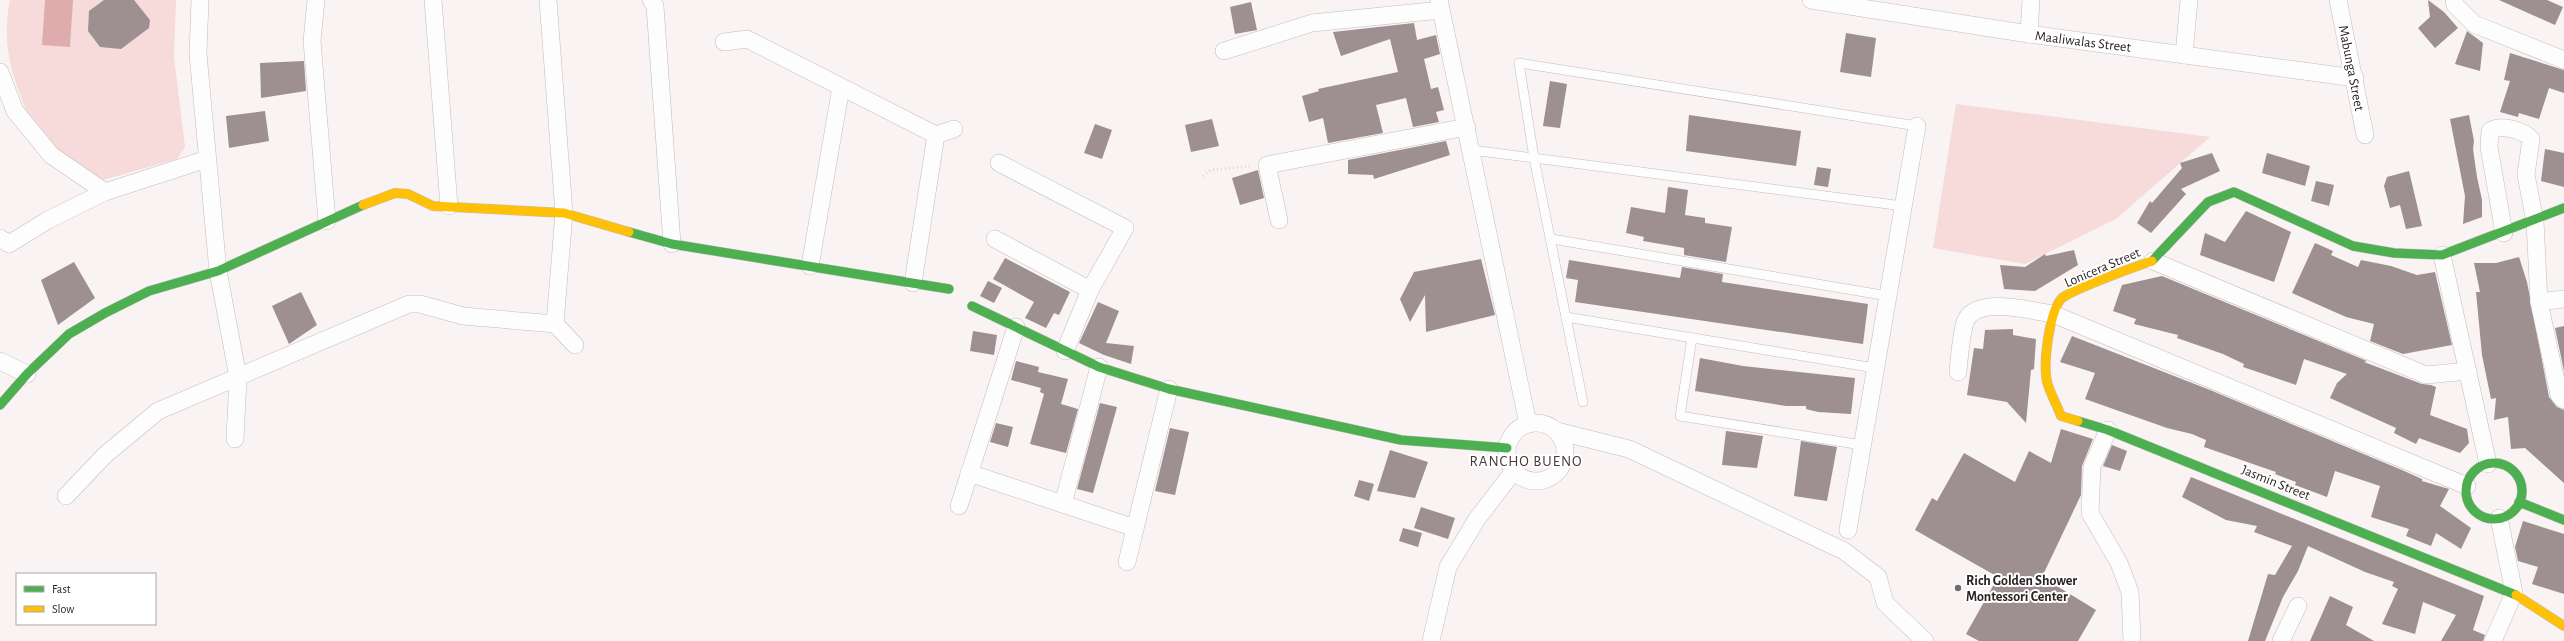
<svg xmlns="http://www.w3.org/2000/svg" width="2564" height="641" viewBox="0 0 2564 641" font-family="'Alegreya Sans',sans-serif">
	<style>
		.green { fill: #f7dada }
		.water { fill: #dfacad }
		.building { fill: #9e8f90 }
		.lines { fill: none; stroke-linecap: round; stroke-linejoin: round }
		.lane-casing { stroke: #c3bcbb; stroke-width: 10 }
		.street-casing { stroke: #c3bcbb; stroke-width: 18 }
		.fast-casing { stroke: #c3bcbb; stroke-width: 10 }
		.slow-casing { stroke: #c3bcbb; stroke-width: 10 }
		.path { stroke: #d6d4d4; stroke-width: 2.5; stroke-dasharray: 1 3; stroke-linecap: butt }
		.lane { stroke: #fefdfd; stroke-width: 9 }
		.street { stroke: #fefdfd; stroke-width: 17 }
		.fast { stroke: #4caf50; stroke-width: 9 }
		.slow { stroke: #ffc107; stroke-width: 9 }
		.poi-dot { fill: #736c6c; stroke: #fff; stroke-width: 1.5 }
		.labels { text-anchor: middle; stroke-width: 4; stroke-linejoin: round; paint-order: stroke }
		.street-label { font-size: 14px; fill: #2b2323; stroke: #fff }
		.poi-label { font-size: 14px; font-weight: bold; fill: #2b2323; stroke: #fff; text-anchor: start }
		.neighbourhood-label { font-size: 15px; letter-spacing: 1px; fill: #493838; stroke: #fff }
	</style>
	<rect width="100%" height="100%" fill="#faf3f3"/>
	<g class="green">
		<path d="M10,0H176L174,57L185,147L177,159L103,180C77,167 47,143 30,119C26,113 24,105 22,99C8,66 3,35 10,0Z"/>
		<path d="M1956,104L2210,137L2116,219L2025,264L1933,248Z"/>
	</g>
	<path class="water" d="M45,0H73L70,47L42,45Z"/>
	<g class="building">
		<path d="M104,0H134L150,20L149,28L121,49L100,47L88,31L89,11Z"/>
		<path d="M2428,0L2444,12L2458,28L2435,48L2418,28L2430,17Z"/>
		<path d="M2499,0H2547L2563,7L2555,25Z"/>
		<path d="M1251,2L1257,30L1235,34L1230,7Z"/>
		<path d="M1414,23L1417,40L1436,35L1440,54L1424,59L1431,89L1438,87L1444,110L1436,112L1439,122L1413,127L1406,98L1376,105L1383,133L1328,143L1323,118L1309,122L1302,96L1319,91L1318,89L1398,72L1390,39L1341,56L1333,32Z"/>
		<path d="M2467,31L2483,43L2480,71L2455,64Z"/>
		<path d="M1846,33L1876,38L1871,77L1840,72Z"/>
		<path d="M2510,53L2564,70V93L2549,88L2539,119L2519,113L2518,117L2500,112L2510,81L2504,80Z"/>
		<path d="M304,61L306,91L261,98L260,63Z"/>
		<path d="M1550,81L1567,84L1560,128L1543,126Z"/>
		<path d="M265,111L269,141L229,148L226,116Z"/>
		<path d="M1689,115L1801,131L1796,166L1686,151Z"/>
		<path d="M2469,115L2474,141L2473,149L2477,177L2482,200V217L2463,224L2465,196L2450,119Z"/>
		<path d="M1212,119L1219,146L1191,152L1185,125Z"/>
		<path d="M1095,124L1112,130L1102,159L1084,153Z"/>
		<path d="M1446,141L1450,155L1374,179L1373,175L1348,174V160Z"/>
		<path d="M2545,149L2564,153V187L2541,181Z"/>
		<path d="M2212,153L2220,171L2181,189L2186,194L2151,233L2137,223L2150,201L2152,203L2182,168L2180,163Z"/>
		<path d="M2267,153L2310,166L2305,186L2262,173Z"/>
		<path d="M1817,167L1831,169L1828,187L1814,185Z"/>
		<path d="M1258,170L1264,198L1240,205L1232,178Z"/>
		<path d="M2409,171L2422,226L2406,229L2400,205L2390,208L2384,186L2387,177Z"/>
		<path d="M2316,181L2334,185L2329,206L2311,201Z"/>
		<path d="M1668,187L1688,190L1685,215L1705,218V223L1732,227L1726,262L1684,255V248L1643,241L1644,237L1626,233L1631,207L1665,213Z"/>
		<path d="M2246,211L2291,232L2274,282L2200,255L2205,233L2225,242Z"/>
		<path d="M2315,243L2333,251L2331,255L2358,267L2361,260L2391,266L2417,275L2435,272L2452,345L2403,354L2370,341L2374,324L2346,317L2292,293Z"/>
		<path d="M2074,250L2078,265L2035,291L2004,289L2000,265L2025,267L2045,254L2046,256Z"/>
		<path d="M2519,257L2527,282L2549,397L2557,407L2564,410V483L2525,448L2511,449L2508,417L2494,420L2496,398L2491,399L2482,355L2476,292H2480L2474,263H2496Z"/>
		<path d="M1005,258L1070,292L1059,315L1054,313L1046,328L1025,318L1034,302L993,279Z"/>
		<path d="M1481,259L1495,315L1426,332L1425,295L1410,322L1400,299L1414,272Z"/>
		<path d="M1569,260L1680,278L1682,267L1723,274L1722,282L1868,304L1863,344L1575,302L1578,280L1566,278Z"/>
		<path d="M74,262L95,298L58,325L41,280Z"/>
		<path d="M2162,276L2367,361L2364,362L2422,384L2431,385L2436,387L2430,415L2467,429L2469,443L2460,453L2419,438L2416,444L2394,433L2396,428L2330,398L2337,383L2347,374L2304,359L2296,385L2243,367L2244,364L2223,354L2177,338L2178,335L2134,324L2136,319L2113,311L2122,285Z"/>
		<path d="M988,281L1002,288L994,303L980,296Z"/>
		<path d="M301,292L317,325L289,344L272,306Z"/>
		<path d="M1098,302L1119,311L1106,343L1134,346L1131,364L1104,355L1079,343Z"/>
		<path d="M2564,326V371L2555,328Z"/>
		<path d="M2013,329V335L2036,339L2034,369L2031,370L2026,423L2007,402L1967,395L1974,348L1983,349L1985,330Z"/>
		<path d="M973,331L997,335L994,355L970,351Z"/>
		<path d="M2072,336L2210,390L2402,470L2422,479V481L2449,489L2440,506L2471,528L2461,549L2436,533L2431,546L2406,536L2409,529L2371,517L2380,486L2335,471L2327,497L2295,485L2296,482L2275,474L2276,472L2204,447L2206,440L2192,434L2167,428L2085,399L2095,373L2060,362Z"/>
		<path d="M1700,358L1743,366L1855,378L1851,414L1818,412L1806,409V406H1786L1695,391Z"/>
		<path d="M1016,361L1039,367L1038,372L1068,379L1061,404L1078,409L1066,453L1030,444L1044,394L1040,392L1041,388L1011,380Z"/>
		<path d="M1100,403L1117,407L1093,493L1077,489Z"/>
		<path d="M996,423L1013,427L1008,447L990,442Z"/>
		<path d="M1170,428L1189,432L1175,495L1155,491Z"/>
		<path d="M2061,429L2093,439L2082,466L2081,495L2042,577L2096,610L2078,641H1979L1966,634L1998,577L1915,530L1932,498L1937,501L1964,453L2015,482L2029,451L2051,463Z"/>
		<path d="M1726,431L1763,436L1757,468L1722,465Z"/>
		<path d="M1801,441L1837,447L1827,501L1794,496Z"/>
		<path d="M2112,445L2127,451L2120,471L2103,466Z"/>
		<path d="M1390,450L1428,462L1415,498L1377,491Z"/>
		<path d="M2191,477L2484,596L2473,630L2485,635L2483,641H2441L2456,615L2423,602L2415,634L2382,624L2398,589L2392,586L2394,582L2365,572L2308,546L2298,571L2283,597L2265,641H2248L2268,574L2275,575L2292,546L2254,532L2257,526L2226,520L2182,497Z"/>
		<path d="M1359,480L1374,484L1369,501L1354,496Z"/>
		<path d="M1421,507L1455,518L1448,539L1414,528Z"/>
		<path d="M2523,521L2564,534V594L2532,584L2538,567L2518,561L2515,547Z"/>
		<path d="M1403,528L1422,533L1418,547L1399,541Z"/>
		<path d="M2330,596L2353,607L2346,625L2374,641H2310Z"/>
	</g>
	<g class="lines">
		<g class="lane-casing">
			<g id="lane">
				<path d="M1472,150L1903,206"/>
				<path d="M1552,239L1888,296"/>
				<path d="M1566,317L1875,368"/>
				<path d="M1692,338L1680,416L1862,445"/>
				<path d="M1583,402L1534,158L1519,63L1917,126"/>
			</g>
		</g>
		<g class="street-casing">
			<g id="street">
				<path d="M200,0L198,54L218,271L238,377L235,439"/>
				<path d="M316,0L312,41L327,221"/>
				<path d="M433,0L449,206"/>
				<path d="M548,0L564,213L555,324"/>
				<path d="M651,0L655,6L672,244"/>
				<path d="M1439,0L1528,424"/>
				<path d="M1811,0L2029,34L2355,78"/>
				<path d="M2338,0L2365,135"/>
				<path d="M2454,0L2455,5L2474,24L2564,60"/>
				<path d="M2029,34L2031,0"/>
				<path d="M724,42L747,39L936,135L954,129"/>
				<path d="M1224,51L1312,23L1441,10"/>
				<path d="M2184,55L2189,0"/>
				<path d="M0,72L15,111L51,155L105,192"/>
				<path d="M999,163L1125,228L1090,290L1065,351"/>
				<path d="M1279,220L1267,165L1467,127"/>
				<path d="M2504,233L2489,147L2490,131C2500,124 2524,130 2531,139L2526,175L2535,221L2539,302L2559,395L2564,400"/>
				<path d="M0,238L9,244L48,220L105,192L207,159"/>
				<path d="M995,239L1090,290"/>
				<path d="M2442,255L2488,464"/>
				<path d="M2153,261L2426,375L2468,371"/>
				<path d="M810,266L841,87"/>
				<path d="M913,283L936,135"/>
				<path d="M2539,302L2564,299"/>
				<path d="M0,361L27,374"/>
				<path d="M1958,372C1959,360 1962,329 1966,320C1978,296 2032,311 2053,314L2467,486"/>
				<circle cx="1536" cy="452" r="29"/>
				<path d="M2108,430L2092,467L2090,513L2119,563L2130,592L2132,641"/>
				<path d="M1557,431L1629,449L1844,551L1878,577L1885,603L1925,641"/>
				<path d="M969,473L1135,528"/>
				<path d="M66,496L105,455L158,411L409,304H420L463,316L555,324L575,345"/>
				<path d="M1063,504L1099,367"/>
				<path d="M959,506L1016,327"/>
				<path d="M1848,530L1917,126"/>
				<path d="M1127,562L1169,389"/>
				<path d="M1431,641L1448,567L1477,519L1513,472"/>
				<path d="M2281,641L2298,606"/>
				<path d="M2493,641L2514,593L2499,518"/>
			</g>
		</g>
		<g class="fast-casing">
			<g id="fast">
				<path d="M629,232L672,244L949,289"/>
				<path d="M2152,261L2208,202L2234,192L2353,246L2394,253L2442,255L2564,208"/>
				<path d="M972,306L1099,367L1169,389L1401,440L1507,448"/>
				<path d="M0,405L27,374L69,334L105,313L149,291L218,271L363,205"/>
				<path d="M2078,421L2108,430L2516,595"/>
				<circle cx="2494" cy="491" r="28"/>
				<path d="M2519,502L2564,520"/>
			</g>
		</g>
		<g class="slow-casing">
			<g id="slow">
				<path d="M363,205L395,193L408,194L433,206L564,213L629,232"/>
				<path d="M2078,421L2061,416C2057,405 2050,393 2047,382C2043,363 2049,314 2061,299C2070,290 2137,266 2152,261"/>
				<path d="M2516,595L2564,626"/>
			</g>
		</g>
		<path class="path" d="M1203,176L1211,170L1251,166"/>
		<use href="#lane" class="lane"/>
		<use href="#street" class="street"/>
		<use href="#fast" class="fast"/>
		<use href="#slow" class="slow"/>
	</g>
	<circle class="poi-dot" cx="1958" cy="588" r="4"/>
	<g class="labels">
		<g class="street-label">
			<text transform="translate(2083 41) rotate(7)" y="5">Maaliwalas Street</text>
			<text transform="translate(2352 68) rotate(79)" y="5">Mabunga Street</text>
			<text transform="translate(2102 267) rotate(-23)" y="5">Lonicera Street</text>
			<text transform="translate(2276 482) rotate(22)" y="5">Jasmin Street</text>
		</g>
		<g class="poi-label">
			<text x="1966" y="585">Rich Golden Shower<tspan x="1966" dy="16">Montessori Center</tspan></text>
		</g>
		<g class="neighbourhood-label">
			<text x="1526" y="466">RANCHO BUENO</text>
		</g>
	</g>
	<rect x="16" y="573" width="140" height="52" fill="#ffffff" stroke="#aaa7a7"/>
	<rect x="24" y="586" width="20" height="6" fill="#4caf50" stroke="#aaa7a7"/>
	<text x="52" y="593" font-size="12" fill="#2b2323">Fast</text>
	<rect x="24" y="606" width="20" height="6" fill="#ffc107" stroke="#aaa7a7"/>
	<text x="52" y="613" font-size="12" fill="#2b2323">Slow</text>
</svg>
